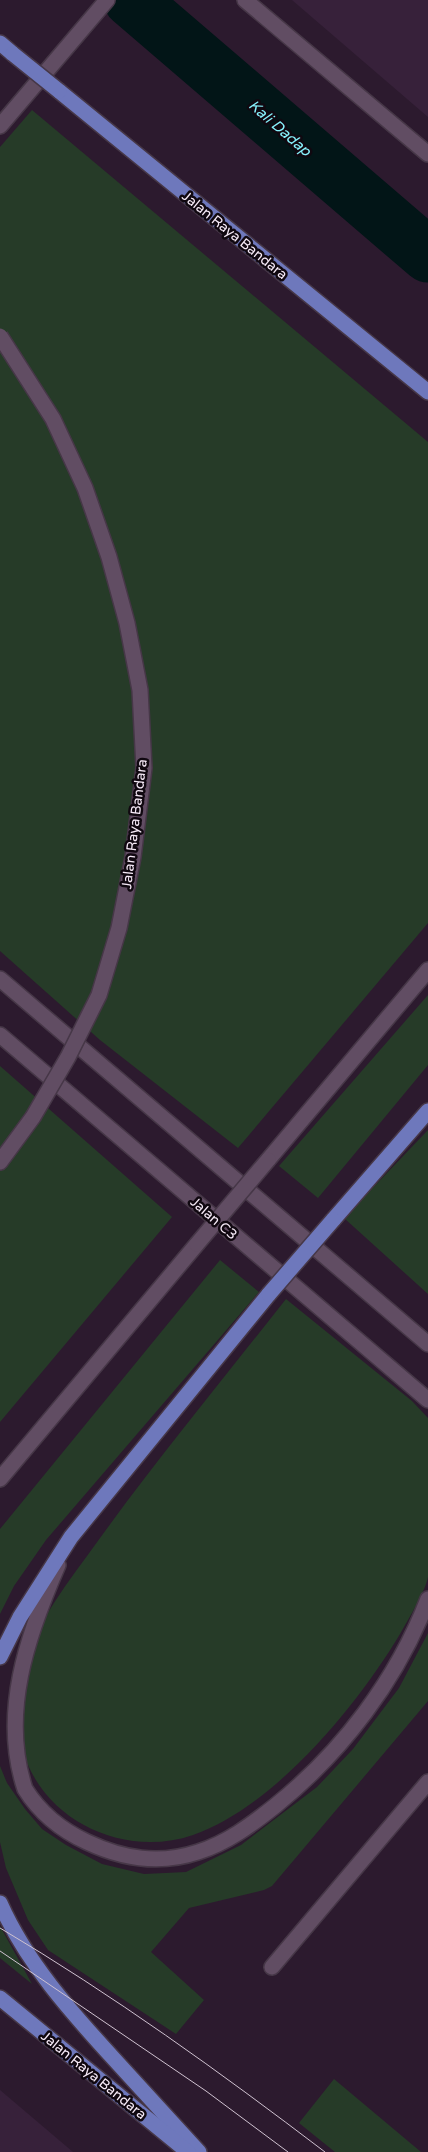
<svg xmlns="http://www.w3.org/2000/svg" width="428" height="2152" viewBox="0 0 428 2152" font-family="'Varela Round',sans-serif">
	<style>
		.built { fill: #37213a }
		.green { fill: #263b28 }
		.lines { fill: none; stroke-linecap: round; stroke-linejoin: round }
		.river { stroke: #021517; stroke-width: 55 }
		.service-casing { stroke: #463747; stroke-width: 18 }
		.minor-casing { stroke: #463747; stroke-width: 18 }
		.tertiary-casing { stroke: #463747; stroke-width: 18 }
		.primary-casing { stroke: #463747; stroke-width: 18 }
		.service { stroke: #614d63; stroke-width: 15 }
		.minor { stroke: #614d63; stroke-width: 15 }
		.tertiary { stroke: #614d63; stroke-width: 15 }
		.primary { stroke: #6e78bc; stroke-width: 15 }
		.tram { stroke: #cfc2d0; stroke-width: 1 }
		.minor-bridge-casing { stroke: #463747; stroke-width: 18; stroke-linecap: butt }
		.tertiary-bridge-casing { stroke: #463747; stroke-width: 18; stroke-linecap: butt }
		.primary-bridge-casing { stroke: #463747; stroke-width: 18; stroke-linecap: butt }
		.minor-bridge { stroke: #614d63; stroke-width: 15 }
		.tertiary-bridge { stroke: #614d63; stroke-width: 15 }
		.primary-bridge { stroke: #6e78bc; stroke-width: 15 }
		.labels { text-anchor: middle; stroke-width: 5; stroke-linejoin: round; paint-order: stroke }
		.street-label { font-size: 14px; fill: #f6eaf7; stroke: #100810 }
		.water-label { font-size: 15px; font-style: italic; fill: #87f2fd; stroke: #100810 }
	</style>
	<rect width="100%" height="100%" fill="#2c1a2e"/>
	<g class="built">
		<path d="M292,0H428V117Z"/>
		<path d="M0,2090L73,2152H0Z"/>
	</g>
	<g class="green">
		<path d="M32,110L428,442V923L238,1148L100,1040L0,951V147Z"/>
		<path d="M428,995V1065L318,1198L279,1166Z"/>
		<path d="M0,1066L172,1217L0,1422Z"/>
		<path d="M428,1130V1294L344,1218Z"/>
		<path d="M220,1260L259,1292L46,1540L14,1586L0,1614V1529Z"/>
		<path d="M286,1299L412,1401L428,1418C428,1456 428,1494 428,1532C428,1546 428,1563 428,1577C425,1592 408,1620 400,1634C357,1706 275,1806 193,1835C124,1859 40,1820 22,1747C20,1741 17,1735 17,1729C16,1719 20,1707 22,1697C25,1679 26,1659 31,1641C33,1633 39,1626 44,1619C57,1597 72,1576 87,1556C150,1468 219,1384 286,1299Z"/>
		<path d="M428,1633V1701L272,1886L264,1890L189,1908L151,1952L204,2000L176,2034L48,1950L28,1920L6,1868L0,1842V1766L7,1783L25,1809L42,1829L66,1845L102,1864L144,1874L186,1872L241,1845L317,1787L353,1749L399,1688Z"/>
		<path d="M0,1926L32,1984L0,1958Z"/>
		<path d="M334,2079L421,2152H335L299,2123Z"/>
	</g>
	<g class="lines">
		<path class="river" d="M131,0L428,255"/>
		<g class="service-casing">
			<path id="service" d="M272,1967L428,1782"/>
		</g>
		<g class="minor-casing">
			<g id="minor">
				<path d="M245,0L428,154"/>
				<path d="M268,1160L428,970"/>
				<path d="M0,1479L197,1244"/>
			</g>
		</g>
		<g class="tertiary-casing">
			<g id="tertiary">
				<path d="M0,126L107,0"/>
				<path d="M0,979L428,1344"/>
				<path d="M0,1035L428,1400"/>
				<path d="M0,1162L33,1117"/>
				<path d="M58,1565C27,1636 0,1714 25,1789C40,1813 61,1830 87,1842C123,1859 159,1865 198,1852C227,1843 251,1825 275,1806C342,1752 397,1680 428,1599"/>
			</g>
		</g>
		<g class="primary-casing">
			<g id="primary">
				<path d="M0,43L13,54"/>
				<path d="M59,91L428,392"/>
				<path d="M333,1220L428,1111"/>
				<path d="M0,1657L20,1617L71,1537L269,1294"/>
				<path d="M0,1903C26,1962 71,2012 114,2059C142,2090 171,2121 199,2152"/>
				<path d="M0,1998L188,2152"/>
			</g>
		</g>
		<use href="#service" class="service"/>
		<use href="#minor" class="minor"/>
		<use href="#tertiary" class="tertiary"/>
		<use href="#primary" class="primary"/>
		<g class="tram">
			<path d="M0,1928C113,1995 220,2072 325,2152"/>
			<path d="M0,1951L206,2091L288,2152"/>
		</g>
		<g class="minor-bridge-casing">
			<path id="minor-bridge" d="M197,1244L268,1160"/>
		</g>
		<g class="tertiary-bridge-casing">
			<path id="tertiary-bridge" d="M0,336L53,419L85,488L109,557L127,623L140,690L144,768L133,857L119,928L99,995L68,1057L33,1117"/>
		</g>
		<g class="primary-bridge-casing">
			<g id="primary-bridge">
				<path d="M13,54L59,91"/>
				<path d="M269,1294L333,1220"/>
			</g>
		</g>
		<use href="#minor-bridge" class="minor-bridge"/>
		<use href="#tertiary-bridge" class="tertiary-bridge"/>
		<use href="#primary-bridge" class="primary-bridge"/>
	</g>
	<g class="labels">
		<g class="street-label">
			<text transform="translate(235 235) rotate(39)" y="5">Jalan Raya Bandara</text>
			<text transform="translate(134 824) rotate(-83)" y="5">Jalan Raya Bandara</text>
			<text transform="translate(214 1218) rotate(41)" y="5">Jalan C3</text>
			<text transform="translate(94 2075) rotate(39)" y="5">Jalan Raya Bandara</text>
		</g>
		<g class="water-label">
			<text transform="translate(280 128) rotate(41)" y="5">Kali Dadap</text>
		</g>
	</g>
</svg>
